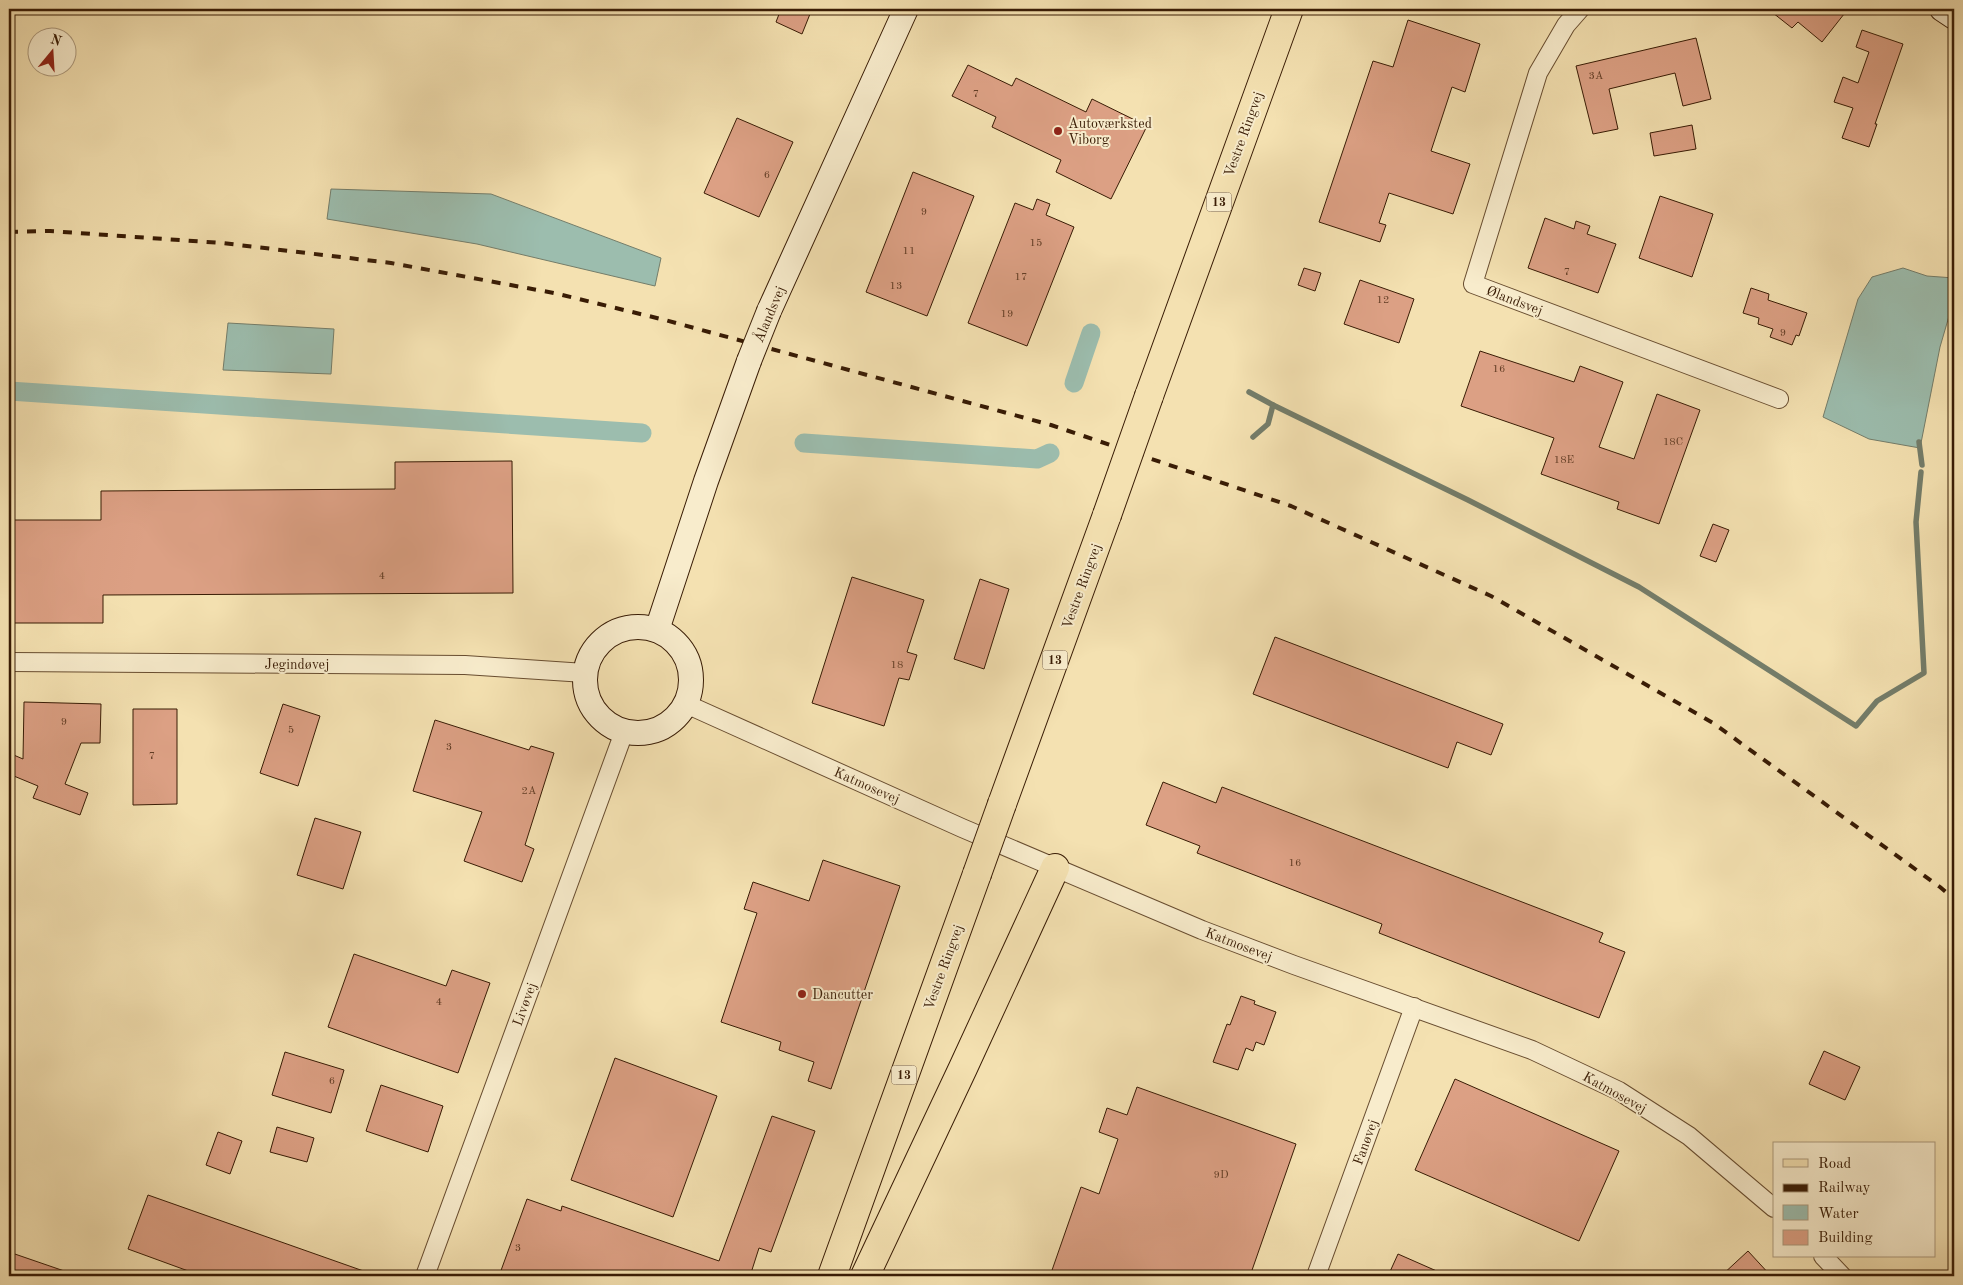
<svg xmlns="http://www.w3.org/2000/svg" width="1963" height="1285" viewBox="0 0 1963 1285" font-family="'Old Standard TT',serif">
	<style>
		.water { fill: #9cbdae; stroke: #747d6a }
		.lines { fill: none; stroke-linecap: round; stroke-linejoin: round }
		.stream { stroke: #747d6a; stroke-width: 5.5 }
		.canal { stroke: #9cbdae; stroke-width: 19 }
		.building { fill: #dca084; stroke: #391c05 }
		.street-casing { stroke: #684d30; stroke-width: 20 }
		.secondary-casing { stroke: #391c05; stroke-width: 26 }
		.primary-casing { stroke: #391c05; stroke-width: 30 }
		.street { stroke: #f8eccc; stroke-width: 18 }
		.secondary { stroke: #f8eccc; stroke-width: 24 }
		.primary { stroke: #f4e1b1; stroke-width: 28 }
		.rail { stroke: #391c05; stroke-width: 4; stroke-dasharray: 9 9; stroke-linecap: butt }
		.secondary-bridge-casing { stroke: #391c05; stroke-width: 26; stroke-linecap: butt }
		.primary-bridge-casing { stroke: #391c05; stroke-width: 30; stroke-linecap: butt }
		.secondary-bridge { stroke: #f8eccc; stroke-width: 24 }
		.primary-bridge { stroke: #f4e1b1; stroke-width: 28 }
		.poi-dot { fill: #8f2418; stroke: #f8eccc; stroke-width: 2 }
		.labels { text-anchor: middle; stroke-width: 4; stroke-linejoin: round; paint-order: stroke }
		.number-label { font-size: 11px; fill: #623d25 }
		.shield { fill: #f8eccc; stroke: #725a41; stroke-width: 1 }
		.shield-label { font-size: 12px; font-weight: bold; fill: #391c05 }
		.poi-label { font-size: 14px; fill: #391c05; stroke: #f8eccc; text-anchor: start }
		.street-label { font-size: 14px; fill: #391c05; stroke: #f8eccc }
	</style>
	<rect width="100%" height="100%" fill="#f4e1b1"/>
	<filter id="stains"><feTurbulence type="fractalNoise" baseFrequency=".004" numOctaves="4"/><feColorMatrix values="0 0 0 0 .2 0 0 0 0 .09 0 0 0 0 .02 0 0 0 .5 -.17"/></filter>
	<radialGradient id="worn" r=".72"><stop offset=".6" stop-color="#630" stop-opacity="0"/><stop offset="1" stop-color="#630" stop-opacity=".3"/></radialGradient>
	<g class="water">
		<path d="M331,189L491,194L661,258L655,286L477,244L327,219Z"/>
		<path d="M1903,268L1927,276L1954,278V299L1940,347L1920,448L1869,439L1823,417L1858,299L1872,277Z"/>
		<path d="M228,323L334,329L331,374L223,370Z"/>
	</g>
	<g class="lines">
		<g class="stream">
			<path d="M1249,392L1273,405L1268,424L1253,437"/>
			<path d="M1273,405L1468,500L1639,587L1856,726L1877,701L1924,673L1916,522L1921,472"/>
			<path d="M1919,442L1922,465"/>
		</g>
		<g class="canal">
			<path d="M1074,383L1091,333"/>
			<path d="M9,391L642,433"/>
			<path d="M804,443L1037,459L1050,453"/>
		</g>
	</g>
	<g class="building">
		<path d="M781,9H812L802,34L776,22Z"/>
		<path d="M1768,9H1848L1822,42L1798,22L1792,28Z"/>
		<path d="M1408,20L1480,44L1465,92L1452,87L1431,151L1470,164L1453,214L1389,193L1379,223L1386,225L1380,242L1319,222L1373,61L1393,67Z"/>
		<path d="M1862,30L1903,44L1875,124H1877L1869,147L1842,138L1853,108L1834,102L1843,77L1858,83L1869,52L1856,47Z"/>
		<path d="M1696,38L1711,99L1683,106L1675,73L1609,89L1618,129L1593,134L1576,66Z"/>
		<path d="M968,65L1012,86L1016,78L1086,112L1092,99L1147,126L1111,199L1056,172L1061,160L992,127L996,117L952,96Z"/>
		<path d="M737,118L793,142L759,217L704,193Z"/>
		<path d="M1692,125L1696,149L1654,156L1650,133Z"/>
		<path d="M913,172L974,196L927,316L866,292Z"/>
		<path d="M1660,196L1713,214L1692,277L1639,258Z"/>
		<path d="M1037,199L1050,204L1046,215L1074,227L1027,346L968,323L1015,203L1033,210Z"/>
		<path d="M1545,218L1574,229L1576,221L1590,226L1587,234L1616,244L1598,293L1528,268Z"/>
		<path d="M1304,268L1321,273L1315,291L1298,285Z"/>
		<path d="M1360,280L1414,299L1399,343L1344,324Z"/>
		<path d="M1751,288L1769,294L1768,300L1807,313L1799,336L1796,335L1792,345L1770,337L1773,329L1758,324L1759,318L1743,313Z"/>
		<path d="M1480,351L1574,382L1580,366L1623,382L1599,447L1634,459L1657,394L1700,410L1659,524L1617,509L1619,502L1541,474L1554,438L1461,406Z"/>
		<path d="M512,461L513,593L103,595V623H9V520H101V491L395,489V462Z"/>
		<path d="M1713,524L1729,530L1716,562L1700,556Z"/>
		<path d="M852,577L924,600L907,652L917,655L909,680L899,678L884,726L812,703Z"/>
		<path d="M980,579L1009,589L984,669L954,659Z"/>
		<path d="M1275,637L1503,724L1491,755L1457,742L1448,768L1253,694Z"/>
		<path d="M24,702L101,704L100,743H81L65,784L88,793L80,815L33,798L38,786L9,774V753L23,759Z"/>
		<path d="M283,704L320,716L298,786L260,773Z"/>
		<path d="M133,709H177V804L133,805Z"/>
		<path d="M435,720L529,750L531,746L554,753L525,845L534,849L522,882L464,861L482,812L413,791Z"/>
		<path d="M1163,782L1216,803L1222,787L1603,933L1599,942L1625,952L1599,1018L1379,933L1382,924L1197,853L1200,846L1146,825Z"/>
		<path d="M315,818L361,832L343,889L297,875Z"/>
		<path d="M823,860L900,886L831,1089L808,1081L814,1062L779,1050L781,1042L721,1022L757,913L744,909L753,882L809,901Z"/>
		<path d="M354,954L446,986L452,970L490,983L458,1073L328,1027Z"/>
		<path d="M1241,996L1255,1001L1254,1004L1276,1012L1264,1045L1256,1042L1253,1051L1246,1048L1238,1070L1213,1062L1227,1024L1230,1025Z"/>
		<path d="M1824,1051L1860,1067L1845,1100L1809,1084Z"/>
		<path d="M285,1052L344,1070L331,1113L272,1095Z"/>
		<path d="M615,1058L717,1096L673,1217L571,1180Z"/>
		<path d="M1455,1079L1619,1151L1579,1241L1415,1170Z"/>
		<path d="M381,1085L443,1106L428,1152L366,1131Z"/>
		<path d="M1137,1087L1296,1144L1250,1276H1050L1081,1187L1099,1194L1118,1139L1099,1132L1107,1108L1127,1115Z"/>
		<path d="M772,1116L815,1131L771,1252L759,1248L751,1273L755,1274L754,1276H499L527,1199L561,1211L562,1206L719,1261Z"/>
		<path d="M277,1127L314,1138L307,1162L270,1152Z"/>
		<path d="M218,1132L242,1141L230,1174L206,1165Z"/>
		<path d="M148,1195L372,1274V1276H202L128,1249Z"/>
		<path d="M1748,1251L1771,1276H1721Z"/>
		<path d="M9,1252L73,1274L72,1276H9Z"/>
		<path d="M1398,1254L1448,1276H1388Z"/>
	</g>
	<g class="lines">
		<g class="street-casing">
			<g id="street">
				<path d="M1580,9L1566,25L1538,73L1473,284L1779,399"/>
				<path d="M9,662L465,665L585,673"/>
				<path d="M686,704L962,828L1202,930L1294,965L1532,1050L1619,1091L1689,1136L1774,1208"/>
				<path d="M1823,1256L1842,1276"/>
				<path d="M425,1276L624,732"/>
				<path d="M1316,1276L1414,1007"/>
			</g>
		</g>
		<g class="secondary-casing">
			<g id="secondary">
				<path d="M1942,9L1954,17"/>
				<path d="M769,311L906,9"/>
				<circle cx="638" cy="680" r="53"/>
				<path d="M657,630L706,481L749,361"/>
			</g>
		</g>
		<g class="primary-casing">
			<g id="primary">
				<path d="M1149,396L1289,9"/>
				<path d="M1002,804L1107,515"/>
				<path d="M832,1276L977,874"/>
				<path d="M865,1276L963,1068L1055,868"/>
			</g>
		</g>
		<use href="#street" class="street"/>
		<use href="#secondary" class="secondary"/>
		<use href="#primary" class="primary"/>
		<path class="rail" d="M9,232L50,231L222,243L391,263L554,293L665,320L1051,425L1291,506L1491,596L1713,723L1940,887L1954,899"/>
		<g class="secondary-bridge-casing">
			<path id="secondary-bridge" d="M749,361L769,311"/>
		</g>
		<g class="primary-bridge-casing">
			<g id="primary-bridge">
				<path d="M1107,515L1149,396"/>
				<path d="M977,874L1002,804"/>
			</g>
		</g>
		<use href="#secondary-bridge" class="secondary-bridge"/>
		<use href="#primary-bridge" class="primary-bridge"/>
	</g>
	<g class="poi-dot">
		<circle cx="1058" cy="131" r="5"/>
		<circle cx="802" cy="994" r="5"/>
	</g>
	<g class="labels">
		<g class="number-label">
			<text x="1596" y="79">3A</text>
			<text x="976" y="97">7</text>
			<text x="767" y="178">6</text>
			<text x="924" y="215">9</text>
			<text x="1036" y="246">15</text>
			<text x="909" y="254">11</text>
			<text x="1567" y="275">7</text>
			<text x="1021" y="280">17</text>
			<text x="896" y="289">13</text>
			<text x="1383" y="303">12</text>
			<text x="1007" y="317">19</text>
			<text x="1783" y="336">9</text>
			<text x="1499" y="372">16</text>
			<text x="1673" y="445">18C</text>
			<text x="1564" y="463">18E</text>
			<text x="382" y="579">4</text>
			<text x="897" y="668">18</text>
			<text x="64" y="725">9</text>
			<text x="291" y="733">5</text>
			<text x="449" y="750">3</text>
			<text x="152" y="759">7</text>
			<text x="529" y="794">2A</text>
			<text x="1295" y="866">16</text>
			<text x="439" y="1005">4</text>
			<text x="332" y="1084">6</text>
			<text x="1221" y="1178">9D</text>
			<text x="518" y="1251">3</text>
		</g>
		<g class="shield">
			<rect x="1206.5" y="192.5" width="25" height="19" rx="4"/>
			<rect x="1042.5" y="650.5" width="25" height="19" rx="4"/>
			<rect x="891.5" y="1065.5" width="25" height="19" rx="4"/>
		</g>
		<g class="shield-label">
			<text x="1219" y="206">13</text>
			<text x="1055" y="664">13</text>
			<text x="904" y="1079">13</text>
		</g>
		<g class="poi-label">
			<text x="1068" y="128">Autoværksted<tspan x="1068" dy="16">Viborg</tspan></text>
			<text x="812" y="999">Dancutter</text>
		</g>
		<g class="street-label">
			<text transform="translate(1243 134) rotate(-70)" y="5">Vestre Ringvej</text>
			<text transform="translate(1515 300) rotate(21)" y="5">Ølandsvej</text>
			<text transform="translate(769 314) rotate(-67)" y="5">Ålandsvej</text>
			<text transform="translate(1081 586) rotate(-70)" y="5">Vestre Ringvej</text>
			<text x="297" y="669">Jegindøvej</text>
			<text transform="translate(867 785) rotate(24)" y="5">Katmosevej</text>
			<text transform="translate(1239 944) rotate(21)" y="5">Katmosevej</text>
			<text transform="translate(943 967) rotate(-70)" y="5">Vestre Ringvej</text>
			<text transform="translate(524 1004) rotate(-70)" y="5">Livøvej</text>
			<text transform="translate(1615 1092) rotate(29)" y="5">Katmosevej</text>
			<text transform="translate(1365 1142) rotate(-70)" y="5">Fanøvej</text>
		</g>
	</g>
	<rect width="1963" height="1285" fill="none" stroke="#f4e1b1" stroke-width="30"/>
	<rect x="10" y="10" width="1943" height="1265" fill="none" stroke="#391c05" stroke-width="2.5"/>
	<rect x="15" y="15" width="1933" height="1255" fill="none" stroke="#391c05"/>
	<rect x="1773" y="1142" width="162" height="115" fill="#f8eccc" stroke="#ac997c"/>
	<rect x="1783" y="1159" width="25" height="8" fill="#f4e1b1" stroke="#ac997c"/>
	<text x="1818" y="1168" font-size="15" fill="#391c05">Road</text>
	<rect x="1783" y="1184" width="25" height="8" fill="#391c05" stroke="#ac997c"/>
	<text x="1818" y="1192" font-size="15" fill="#391c05">Railway</text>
	<rect x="1783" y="1205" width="25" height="15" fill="#9cbdae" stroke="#ac997c"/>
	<text x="1818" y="1218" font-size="15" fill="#391c05">Water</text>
	<rect x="1783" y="1230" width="25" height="15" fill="#dca084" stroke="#ac997c"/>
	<text x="1818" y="1242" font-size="15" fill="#391c05">Building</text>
	<g transform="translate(52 52) rotate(18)"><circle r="24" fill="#f8eccc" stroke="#ac997c"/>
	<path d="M0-4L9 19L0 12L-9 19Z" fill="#8f2418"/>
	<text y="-8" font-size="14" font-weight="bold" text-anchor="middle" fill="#391c05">N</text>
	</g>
	<rect width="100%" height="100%" filter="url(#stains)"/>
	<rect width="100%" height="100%" fill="url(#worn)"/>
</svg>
